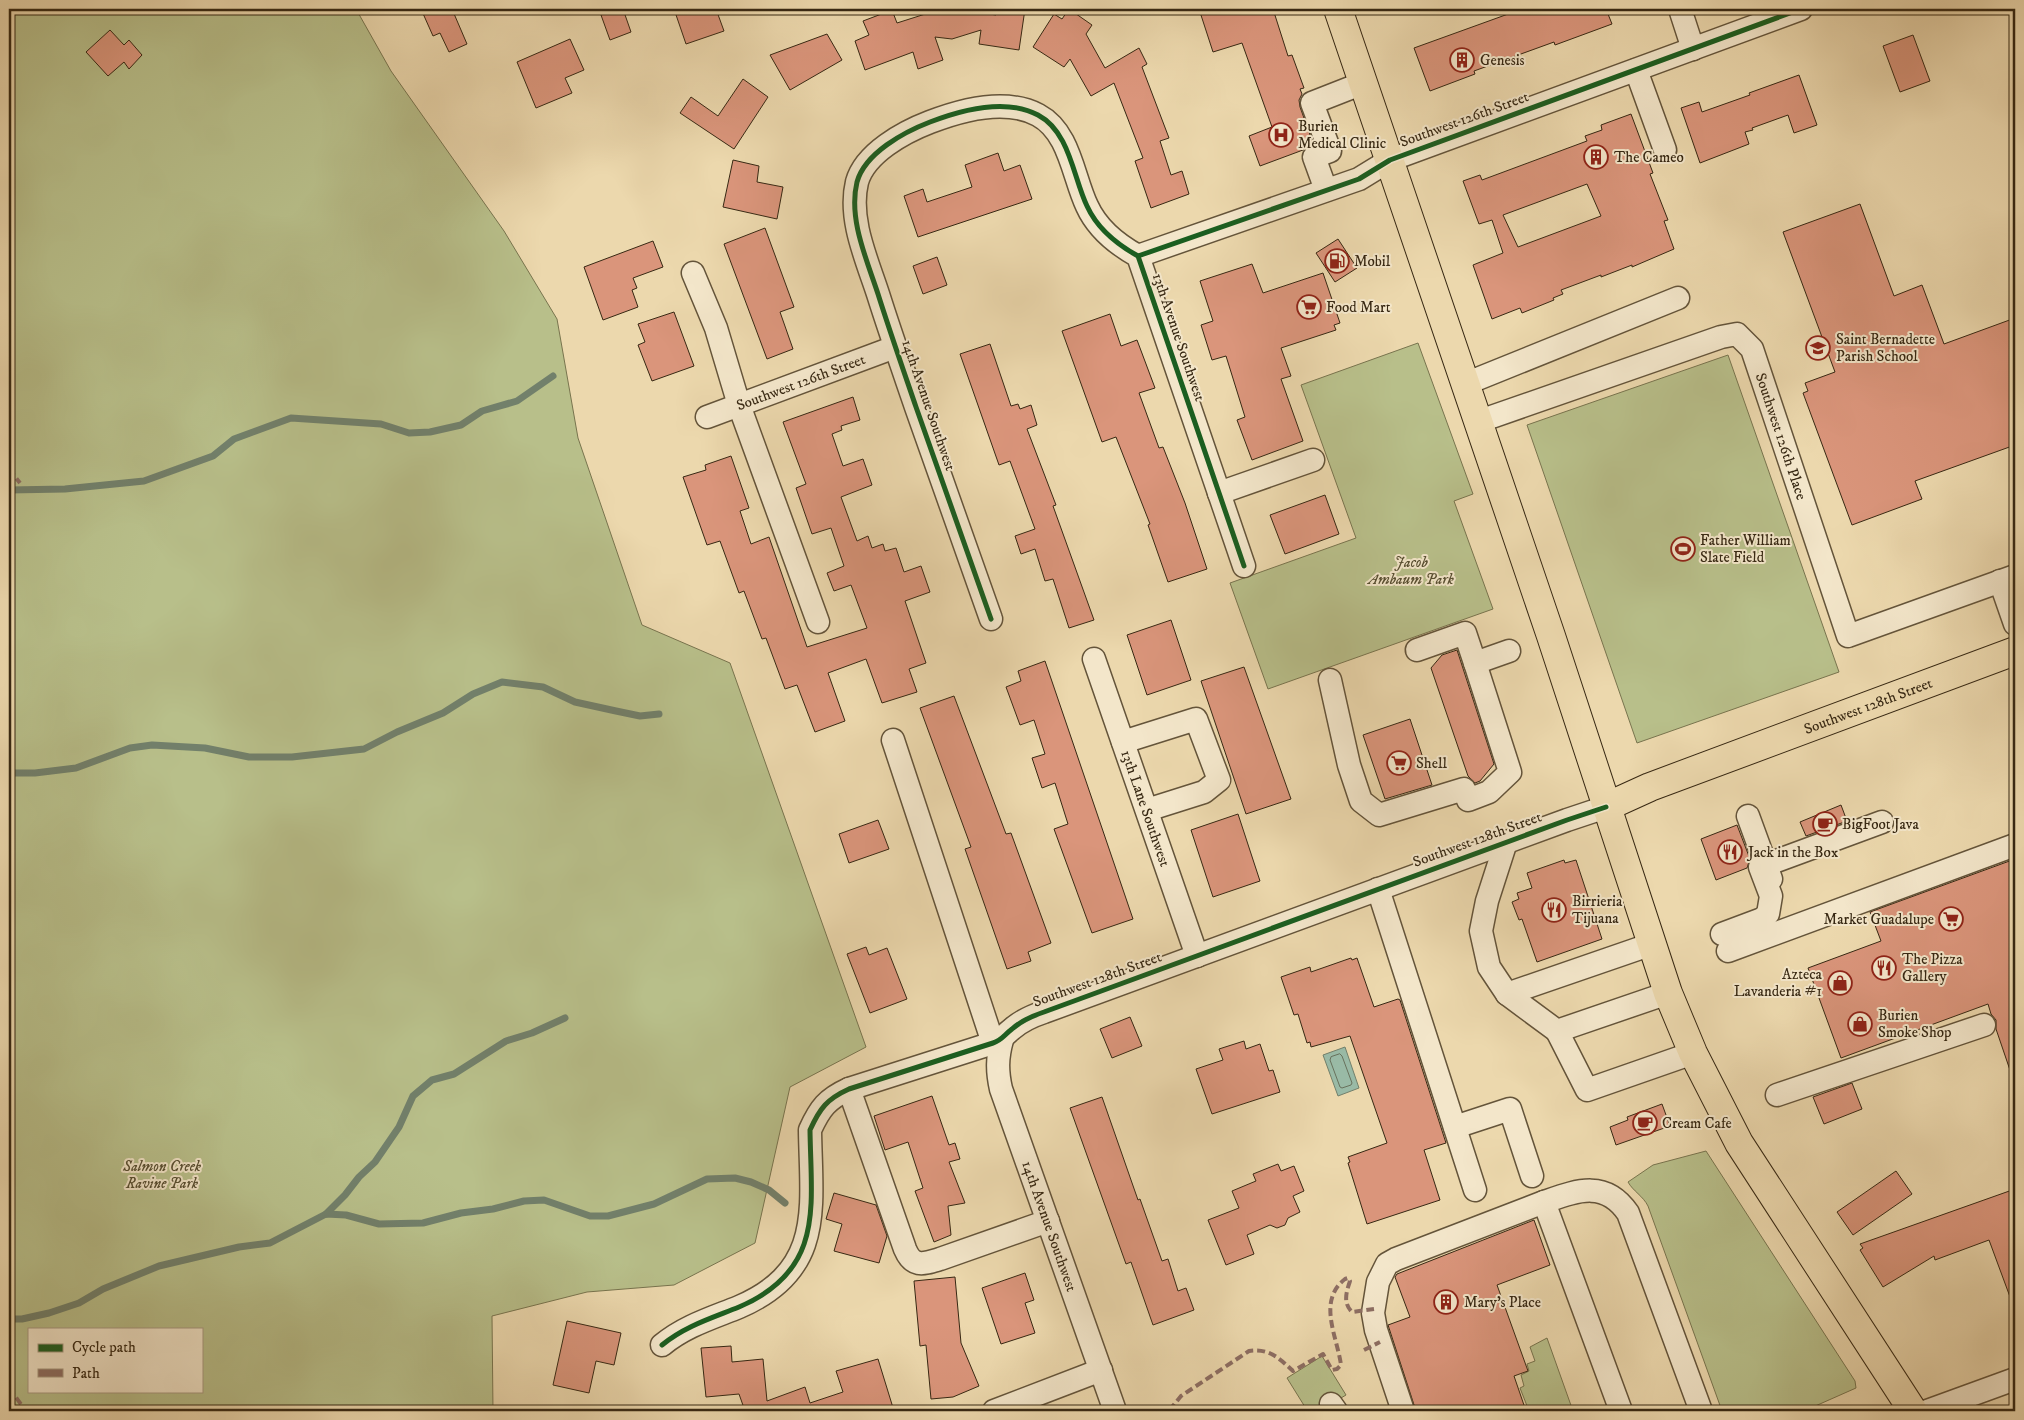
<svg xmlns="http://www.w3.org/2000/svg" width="2024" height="1420" viewBox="0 0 2024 1420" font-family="'IM FELL DW Pica',serif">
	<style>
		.green { fill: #b8bf8a; stroke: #78744e; fill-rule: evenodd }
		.water { fill: #99baa6; stroke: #72806b }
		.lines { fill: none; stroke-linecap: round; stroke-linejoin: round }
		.shore { stroke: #68715c; stroke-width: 1 }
		.stream { stroke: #72806b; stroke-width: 7 }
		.building { fill: #da957b; stroke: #372813; fill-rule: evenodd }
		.minor-casing { stroke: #64543a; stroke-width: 25 }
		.major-casing { stroke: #372813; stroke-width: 30 }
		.minor { stroke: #f3e6ca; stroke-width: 22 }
		.major { stroke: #ecd8ad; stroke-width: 28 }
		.quiet { stroke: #8d6e63; stroke-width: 4; stroke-dasharray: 8 4; stroke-linecap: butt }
		.cycleway-casing { stroke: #f3e6ca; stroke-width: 8 }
		.cycleway { stroke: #1b5e20; stroke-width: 5 }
		.labels { text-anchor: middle; stroke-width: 4; stroke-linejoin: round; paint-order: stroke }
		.poi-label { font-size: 15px; fill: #372813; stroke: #f3e6ca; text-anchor: start }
		.street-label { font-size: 15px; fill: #372813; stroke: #f3e6ca }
		.park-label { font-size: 15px; font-style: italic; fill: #574e31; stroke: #f3e6ca }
	</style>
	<rect width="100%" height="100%" fill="#ecd8ad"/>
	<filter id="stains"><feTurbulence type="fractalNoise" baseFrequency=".004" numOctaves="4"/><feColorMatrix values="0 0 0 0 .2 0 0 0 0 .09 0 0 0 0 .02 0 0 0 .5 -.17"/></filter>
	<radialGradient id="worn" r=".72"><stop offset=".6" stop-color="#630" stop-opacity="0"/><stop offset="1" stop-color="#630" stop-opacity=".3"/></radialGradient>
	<g class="green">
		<path d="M9,9H356L391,71L504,231L557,319L578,438L642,625L730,663L866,1047L790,1087L755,1243L674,1285L587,1292L492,1316L493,1411H9ZM29,1329H201V1391H29Z"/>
		<path d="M1418,343L1473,494L1454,501L1493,609L1268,689L1230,583L1356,538L1301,385Z"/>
		<path d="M1728,355L1839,672L1637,743L1527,425Z"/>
		<path d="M1706,1151L1855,1381L1856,1388L1804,1411H1722L1648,1206C1643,1196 1633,1191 1628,1182L1653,1165Z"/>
		<path d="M1547,1338L1573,1411H1529L1520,1388L1524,1386L1521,1375L1529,1371L1527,1364L1535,1361L1530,1347Z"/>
		<path d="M1322,1356L1346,1395L1321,1410L1305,1407L1287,1378Z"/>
	</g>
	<path class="water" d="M1345,1047L1359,1088L1338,1096L1323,1055Z"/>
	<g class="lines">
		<path class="shore" d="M1340,1054L1342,1056L1352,1083L1351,1085L1342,1088L1340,1087L1330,1060L1331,1057Z"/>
		<g class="stream">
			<path d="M9,490L65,489L144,481L213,456L234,439L291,418L381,424L409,433L430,432L461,425L482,411L517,401L553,376"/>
			<path d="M9,773H35L76,768L130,748L152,745L205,748L249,757H292L364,749L397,732L443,713L473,694L502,682L543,687L575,702L616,711L640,716L659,714"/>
			<path d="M326,1214L345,1195L359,1177L375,1162L399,1127L413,1096L432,1080L454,1074L506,1041L532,1033L565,1018"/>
			<path d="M9,1319H22L49,1313L79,1303L103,1289L159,1266L239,1247L270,1243L326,1214L346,1215L379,1224L423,1223L461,1213L493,1209L524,1201L544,1200L590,1216H608L654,1204L707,1179L735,1178L751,1182L769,1190L785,1203"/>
		</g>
	</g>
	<g class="building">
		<path d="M421,9H452L467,44L449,52L440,33L433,36Z"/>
		<path d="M621,9H623L631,32L610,40L601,15Z"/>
		<path d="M674,9H716L724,31L686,44Z"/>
		<path d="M941,9H956L996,15L997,9H1025L1019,50L979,44L981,30L952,39L935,37L943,60L918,69L913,52L865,70L855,41L869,35L863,21L892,10L897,23Z"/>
		<path d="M1069,9L1092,25L1086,34L1105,68L1139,48L1147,64L1142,67L1169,138L1160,141L1171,175L1182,171L1189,194L1151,208L1135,161L1143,158L1114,83L1091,96L1070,59L1064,67L1033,47L1054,14L1062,19Z"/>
		<path d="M1199,9H1273L1288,56L1292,55L1304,88L1300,89L1302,94L1299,100L1300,107L1313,143L1303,150L1260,166L1249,136L1272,127L1242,43L1213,52Z"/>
		<path d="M1522,9H1606L1612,24L1555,45L1554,42L1474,71L1475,74L1430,91L1414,48Z"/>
		<path d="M110,30L124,45L129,40L142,55L129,69L124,62L108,76L86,52Z"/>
		<path d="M827,34L842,60L790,90L770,55Z"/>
		<path d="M1913,35L1930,81L1900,92L1883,46Z"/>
		<path d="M570,39L584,70L565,78L572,93L536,108L517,62Z"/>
		<path d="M1799,75L1817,125L1794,133L1788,115L1752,128L1753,130L1745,132L1749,144L1700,163L1681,108L1699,102L1702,112L1750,95L1749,93Z"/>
		<path d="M743,79L768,97L734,149L680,113L691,97L718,116Z"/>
		<path d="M1631,114L1653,173L1650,174L1668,220L1664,221L1674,249L1632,267V265L1601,277V275L1561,290L1563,294L1553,298L1554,300L1522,313L1520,308L1492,319L1473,265L1503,253L1492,220L1479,224L1463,181L1480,175L1482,180L1587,141L1585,136L1602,130L1601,125ZM1587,184L1601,216L1518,247L1503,215Z"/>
		<path d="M998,153L1004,171L1020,165L1032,199L918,237L904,196L923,189L927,202L972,187L965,165Z"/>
		<path d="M733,160L759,166L757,182L783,187L777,219L723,207Z"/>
		<path d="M1860,204L1894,296L1922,285L1944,344L2015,318V445L1915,481L1922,499L1852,525L1803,393L1808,391L1805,383L1835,372L1783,232Z"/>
		<path d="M765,228L794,307L780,312L793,349L767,359L724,244Z"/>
		<path d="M1338,239L1357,268L1335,282L1316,253Z"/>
		<path d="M653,241L663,267L633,278L637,288L632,290L638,307L603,320L584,267Z"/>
		<path d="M937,257L947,285L923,294L913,266Z"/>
		<path d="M1252,264L1263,293L1323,273L1340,323L1334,325L1336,330L1281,348L1291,376L1281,379L1303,441L1252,460L1237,420L1245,417L1226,356L1212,360L1201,325L1213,321L1200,281Z"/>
		<path d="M674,312L694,366L652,381L638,345L645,342L638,324Z"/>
		<path d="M1110,314L1121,346L1137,340L1155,388L1139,393L1159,448L1163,447L1185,503L1207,569L1168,582L1148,525L1150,524L1116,437L1102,442L1062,331Z"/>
		<path d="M990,344L1011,406L1018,404L1020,409L1031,405L1037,425L1027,429L1056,505L1053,506L1094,620L1069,628L1053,579L1045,581L1035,549L1021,554L1015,536L1035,529L1010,461L999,465L960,354Z"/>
		<path d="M853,397L860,420L841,426L842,430L832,434L843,466L863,459L872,485L841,497L857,541L868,536L872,548L883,544L885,551L896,548L904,572L921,566L930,592L905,601L926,663L909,669L917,692L882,703L866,659L828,673L845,721L815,732L797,685L785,689L766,638L762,639L744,591L739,593L720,541L707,545L683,477L706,470L705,465L731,456L749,508L740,511L751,544L769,537L807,647L867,628L851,585L834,591L827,573L844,566L831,528L812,534L796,488L806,484L783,422Z"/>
		<path d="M1325,495L1339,534L1285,554L1270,515Z"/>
		<path d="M1171,620L1191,680L1147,695L1127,635Z"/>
		<path d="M1457,650L1494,764L1480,781L1475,783L1468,776L1431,668L1442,655Z"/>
		<path d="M1045,661L1133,919L1092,933L1054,829L1068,824L1055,783L1042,788L1032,758L1045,754L1034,720L1020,725L1006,687L1021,681L1018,671Z"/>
		<path d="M1244,667L1291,799L1246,814L1201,681Z"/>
		<path d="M954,696L1006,834L1011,833L1051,943L1028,952L1031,961L1007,969L965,849L971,847L920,708Z"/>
		<path d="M1410,719L1432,785L1385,799L1363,735Z"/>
		<path d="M1841,805L1847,821L1806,836L1800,822Z"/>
		<path d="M1238,814L1260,881L1213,897L1191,830Z"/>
		<path d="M878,820L889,849L849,863L839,834Z"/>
		<path d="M1737,825L1750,859L1747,868L1716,880L1701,839Z"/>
		<path d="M2015,859V1075L2012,1076L1996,1029V1020L1991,1014L1988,1004L1841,1058L1808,968L1881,941L1870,912Z"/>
		<path d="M1564,860L1565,863L1576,860L1602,939L1537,962L1522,919L1519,920L1512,902L1519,899L1517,893L1532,888L1527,873Z"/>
		<path d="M866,947L869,955L887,948L907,999L870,1013L847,954Z"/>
		<path d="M1351,958L1352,960L1357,958L1374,1007L1398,999L1400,1000L1446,1143L1424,1150L1440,1200L1367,1224L1348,1163L1350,1162L1348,1157L1387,1143L1350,1036L1311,1047L1310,1042L1307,1043L1298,1014L1294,1015L1281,977L1310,967L1311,972Z"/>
		<path d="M1130,1017L1142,1046L1112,1058L1100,1029Z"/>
		<path d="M1244,1041L1246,1049L1260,1044L1269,1071L1273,1070L1280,1092L1212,1114L1196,1069L1223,1060L1219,1049Z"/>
		<path d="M1852,1083L1862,1109L1824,1124L1813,1097Z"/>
		<path d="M932,1096L949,1145L955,1143L960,1159L949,1162L965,1203L948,1206L951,1235L934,1242L915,1191L923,1188L908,1142L885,1150L874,1116Z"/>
		<path d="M1102,1097L1138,1200L1140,1199L1162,1261L1168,1259L1178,1291L1186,1288L1194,1310L1153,1325L1131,1262L1126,1264L1070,1108Z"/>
		<path d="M1662,1104L1670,1126L1616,1145L1610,1127L1628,1120L1627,1117Z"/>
		<path d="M1278,1164L1281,1171L1294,1166L1304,1191L1293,1196L1300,1212L1288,1218L1285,1225L1277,1228L1270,1225L1247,1235L1254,1254L1226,1265L1208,1220L1239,1208L1232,1191L1256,1181L1253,1174Z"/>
		<path d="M1896,1171L1912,1194L1853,1235L1837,1212Z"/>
		<path d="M2015,1189V1305H2013L1989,1240L1935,1260L1934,1256L1883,1287L1860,1250L1863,1248L1860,1244Z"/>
		<path d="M834,1193L876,1205L887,1236L879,1263L834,1251L842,1224L826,1219Z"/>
		<path d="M1534,1220L1550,1265L1497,1285L1528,1371L1514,1376L1526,1411H1416L1388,1325L1410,1317L1395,1277L1397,1274Z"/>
		<path d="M1025,1273L1034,1300L1025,1303L1035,1333L1001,1344L982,1288Z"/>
		<path d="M955,1277L961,1343L979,1386L953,1397L931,1399L926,1345L920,1346L914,1281Z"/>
		<path d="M567,1321L621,1333L614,1365L596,1361L589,1393L553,1385Z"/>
		<path d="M731,1346L732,1362L763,1359L767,1401L805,1387L810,1403L843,1392L836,1371L878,1359L894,1411H867L866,1406L845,1411H745L739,1394L706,1397L701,1348Z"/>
	</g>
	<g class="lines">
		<g class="minor-casing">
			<g id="minor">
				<path d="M1680,9L1693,49"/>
				<path d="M1636,70L1665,150"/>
				<path d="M1326,190L1314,157L1330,151L1312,103L1363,83"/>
				<path d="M1138,256L1359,179L1390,160L1801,9"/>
				<path d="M693,273L716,328L739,405L818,622"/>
				<path d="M1465,384L1678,298"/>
				<path id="s1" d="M707,417L895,347"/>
				<path id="s2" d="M1477,422L1721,337L1737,334L1752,349L1848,636L2015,576"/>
				<path d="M1219,493L1313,460"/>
				<path d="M2000,581L2015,624"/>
				<path d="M991,619C966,548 941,477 916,407C903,369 890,332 878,294C867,260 848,219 857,182C865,153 904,132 930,122C961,110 1006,98 1038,115C1070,132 1073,177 1087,206C1097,228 1118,245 1138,256L1244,566"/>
				<path d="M1417,650L1465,633L1475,663L1509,651"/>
				<path id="s3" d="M1094,659L1197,956"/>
				<path d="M1330,680L1349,765L1361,801L1379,815L1464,789L1468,800L1489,792L1510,772L1475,663"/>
				<path d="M893,740L993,1043"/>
				<path d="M1123,742L1196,719L1219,780L1204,792L1147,810"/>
				<path d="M1748,816L1771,879"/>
				<path d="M1506,842L1487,901L1481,931L1489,967L1507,994L1557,1031L1668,993"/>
				<path d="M1378,889L1475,1190"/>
				<path d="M1722,934L1762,919L1768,914L1771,896L1760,867L1882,822"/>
				<path d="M1728,951L2015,845"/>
				<path d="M1507,994L1652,944"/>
				<path d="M1557,1031L1587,1090L1693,1053"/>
				<path id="s4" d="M1002,1040C997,1058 997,1071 1001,1089L1115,1411"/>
				<path d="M849,1089L905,1249C913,1268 923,1264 940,1259L1048,1221"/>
				<path d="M1777,1095L1984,1025"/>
				<path d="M1455,1127L1510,1109L1532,1176"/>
				<path d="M662,1345C685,1326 712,1318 739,1307C825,1270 811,1207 810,1130C820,1108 827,1099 849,1089L993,1043C1002,1040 1004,1035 1012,1029C1021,1021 1032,1016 1044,1012L1567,820L1606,807"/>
				<path d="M1331,1404L1336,1411"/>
				<path d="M994,1411L1101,1370"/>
				<path d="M1403,1411L1376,1330L1373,1313L1378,1282L1387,1264L1396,1259L1544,1202"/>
				<path d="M1621,1411L1544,1202C1576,1191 1605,1179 1628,1213L1701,1411"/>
				<path d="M1927,1411L2015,1379"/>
			</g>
		</g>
		<g class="major-casing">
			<g id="major">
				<path d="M1338,9L1551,636L1668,993L1693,1053L1739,1143L1913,1411"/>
				<path id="s5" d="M1606,807L1650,787L2015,651"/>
			</g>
		</g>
		<use href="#minor" class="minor"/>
		<use href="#major" class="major"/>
		<g class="quiet">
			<path d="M9,469L20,483"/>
			<path d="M1364,1350L1380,1342"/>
			<path d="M9,1388L26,1411"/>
			<path d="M1173,1411L1172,1407L1181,1396L1249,1351C1269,1348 1279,1358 1293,1371L1323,1354L1332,1370L1337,1369L1341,1365C1337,1336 1317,1301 1345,1279L1348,1278L1350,1281C1346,1293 1343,1303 1352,1312L1374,1309"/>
		</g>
		<g class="cycleway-casing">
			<g id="cycleway">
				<path d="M1138,256L1359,179L1390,160L1801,9"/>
				<path d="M991,619C966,548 941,477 916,407C903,369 890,332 878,294C867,260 848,219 857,182C865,153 904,132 930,122C961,110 1006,98 1038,115C1070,132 1073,177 1087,206C1097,228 1118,245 1138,256L1244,566"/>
				<path d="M662,1345C685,1326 712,1318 739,1307C825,1270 811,1207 810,1130C820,1108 827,1099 849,1089L993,1043C1002,1040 1004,1035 1012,1029C1021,1021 1032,1016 1044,1012L1567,820L1606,807"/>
			</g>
		</g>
		<use href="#cycleway" class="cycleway"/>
	</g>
	<defs>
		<g id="building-ring" transform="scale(1.25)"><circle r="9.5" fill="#f3e6ca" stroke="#8f2418" stroke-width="1.5"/><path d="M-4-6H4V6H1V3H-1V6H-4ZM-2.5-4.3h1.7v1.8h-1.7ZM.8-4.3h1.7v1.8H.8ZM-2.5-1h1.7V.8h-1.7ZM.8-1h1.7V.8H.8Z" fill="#8f2418"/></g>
		<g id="hospital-ring" transform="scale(1.25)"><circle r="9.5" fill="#f3e6ca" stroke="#8f2418" stroke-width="1.5"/><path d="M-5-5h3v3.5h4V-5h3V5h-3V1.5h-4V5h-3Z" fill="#8f2418"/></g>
		<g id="fuel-ring" transform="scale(1.25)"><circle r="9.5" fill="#f3e6ca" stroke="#8f2418" stroke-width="1.5"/><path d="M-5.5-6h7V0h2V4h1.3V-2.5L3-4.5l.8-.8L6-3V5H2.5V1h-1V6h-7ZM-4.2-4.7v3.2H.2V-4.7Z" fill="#8f2418"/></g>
		<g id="supermarket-ring" transform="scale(1.25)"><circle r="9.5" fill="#f3e6ca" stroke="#8f2418" stroke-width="1.5"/><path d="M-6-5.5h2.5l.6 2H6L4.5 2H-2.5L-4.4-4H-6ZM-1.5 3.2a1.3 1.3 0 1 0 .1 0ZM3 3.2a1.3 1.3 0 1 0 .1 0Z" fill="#8f2418"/></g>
		<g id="school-ring" transform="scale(1.25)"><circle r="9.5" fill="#f3e6ca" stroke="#8f2418" stroke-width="1.5"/><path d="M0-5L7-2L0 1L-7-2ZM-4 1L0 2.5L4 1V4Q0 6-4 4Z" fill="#8f2418"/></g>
		<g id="stadium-ring" transform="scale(1.25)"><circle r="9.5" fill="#f3e6ca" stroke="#8f2418" stroke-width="1.5"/><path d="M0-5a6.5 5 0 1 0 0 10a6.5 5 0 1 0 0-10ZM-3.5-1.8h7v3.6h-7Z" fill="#8f2418"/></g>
		<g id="cafe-ring" transform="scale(1.25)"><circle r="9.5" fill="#f3e6ca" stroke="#8f2418" stroke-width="1.5"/><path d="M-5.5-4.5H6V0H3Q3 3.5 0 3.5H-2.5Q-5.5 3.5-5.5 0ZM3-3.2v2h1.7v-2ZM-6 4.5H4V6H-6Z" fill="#8f2418"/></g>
		<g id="restaurant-ring" transform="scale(1.25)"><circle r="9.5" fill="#f3e6ca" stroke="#8f2418" stroke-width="1.5"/><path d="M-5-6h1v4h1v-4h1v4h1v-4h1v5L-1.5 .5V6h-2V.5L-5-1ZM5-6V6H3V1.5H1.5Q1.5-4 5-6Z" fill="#8f2418"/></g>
		<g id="shop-ring" transform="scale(1.25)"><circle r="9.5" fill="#f3e6ca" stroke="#8f2418" stroke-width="1.5"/><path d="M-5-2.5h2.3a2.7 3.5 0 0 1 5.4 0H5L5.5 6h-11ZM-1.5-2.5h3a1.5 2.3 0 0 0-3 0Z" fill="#8f2418"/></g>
	</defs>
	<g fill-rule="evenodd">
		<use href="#building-ring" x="1462" y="60"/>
		<use href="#hospital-ring" x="1281" y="135"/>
		<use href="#building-ring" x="1596" y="157"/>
		<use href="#fuel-ring" x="1337" y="261"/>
		<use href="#supermarket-ring" x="1309" y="307"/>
		<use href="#school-ring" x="1818" y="348"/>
		<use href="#stadium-ring" x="1683" y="549"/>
		<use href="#supermarket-ring" x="1399" y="763"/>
		<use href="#cafe-ring" x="1825" y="824"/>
		<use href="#restaurant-ring" x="1730" y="852"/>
		<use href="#restaurant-ring" x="1554" y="910"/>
		<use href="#supermarket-ring" x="1951" y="919"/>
		<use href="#restaurant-ring" x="1884" y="968"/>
		<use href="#shop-ring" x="1840" y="983"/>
		<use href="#shop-ring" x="1860" y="1024"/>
		<use href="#cafe-ring" x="1645" y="1123"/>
		<use href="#building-ring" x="1446" y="1302"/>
	</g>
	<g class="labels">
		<g class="poi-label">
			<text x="1480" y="65">Genesis</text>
			<text x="1298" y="131">Burien<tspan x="1298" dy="17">Medical Clinic</tspan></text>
			<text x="1614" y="162">The Cameo</text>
			<text x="1354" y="266">Mobil</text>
			<text x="1326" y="312">Food Mart</text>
			<text x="1836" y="344">Saint Bernadette<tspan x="1836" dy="17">Parish School</tspan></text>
			<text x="1700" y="545">Father William<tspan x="1700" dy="17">Slate Field</tspan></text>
			<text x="1416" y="768">Shell</text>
			<text x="1842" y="829">BigFoot Java</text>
			<text x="1748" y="857">Jack in the Box</text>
			<text x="1572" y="906">Birrieria<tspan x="1572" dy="17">Tijuana</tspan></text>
			<text x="1934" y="924" text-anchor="end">Market Guadalupe</text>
			<text x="1902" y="964">The Pizza<tspan x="1902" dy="17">Gallery</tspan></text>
			<text x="1822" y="979" text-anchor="end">Azteca<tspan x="1822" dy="17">Lavanderia #1</tspan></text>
			<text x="1878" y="1020">Burien<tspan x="1878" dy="17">Smoke Shop</tspan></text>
			<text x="1662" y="1128">Cream Cafe</text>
			<text x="1464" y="1307">Mary's Place</text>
		</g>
		<g class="street-label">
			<text transform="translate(1464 119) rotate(-20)" y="5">Southwest 126th Street</text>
			<text transform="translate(1179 337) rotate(71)" y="5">13th Avenue Southwest</text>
			<text dy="5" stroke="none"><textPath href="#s1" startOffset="100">Southwest 126th Street</textPath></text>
			<text transform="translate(929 405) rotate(71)" y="5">14th Avenue Southwest</text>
			<text dy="5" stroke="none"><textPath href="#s2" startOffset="388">Southwest 126th Place</textPath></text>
			<text dy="5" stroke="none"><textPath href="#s5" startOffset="281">Southwest 128th Street</textPath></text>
			<text dy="5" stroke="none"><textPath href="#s3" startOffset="158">13th Lane Southwest</textPath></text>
			<text transform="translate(1477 839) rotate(-20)" y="5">Southwest 128th Street</text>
			<text transform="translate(1097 979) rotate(-20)" y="5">Southwest 128th Street</text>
			<text dy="5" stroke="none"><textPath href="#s4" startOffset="195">14th Avenue Southwest</textPath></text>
		</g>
		<g class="park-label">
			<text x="1411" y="567">Jacob<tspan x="1411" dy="17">Ambaum Park</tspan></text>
			<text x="162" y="1171">Salmon Creek<tspan x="162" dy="17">Ravine Park</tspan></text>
		</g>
	</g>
	<rect width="2024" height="1420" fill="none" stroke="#ecd8ad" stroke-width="30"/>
	<rect x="10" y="10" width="2004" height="1400" fill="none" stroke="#372813" stroke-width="2.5"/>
	<rect x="15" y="15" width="1994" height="1390" fill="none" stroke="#372813"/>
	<rect x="28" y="1328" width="175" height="65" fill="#f3e6ca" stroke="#a89a81"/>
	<rect x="38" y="1344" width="25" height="8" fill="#1b5e20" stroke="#a89a81"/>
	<text x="72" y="1352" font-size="15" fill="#372813">Cycle path</text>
	<rect x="38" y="1369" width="25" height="8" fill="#8d6e63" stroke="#a89a81"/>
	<text x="72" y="1378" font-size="15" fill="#372813">Path</text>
	<rect width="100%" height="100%" filter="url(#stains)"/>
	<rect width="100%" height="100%" fill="url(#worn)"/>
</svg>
